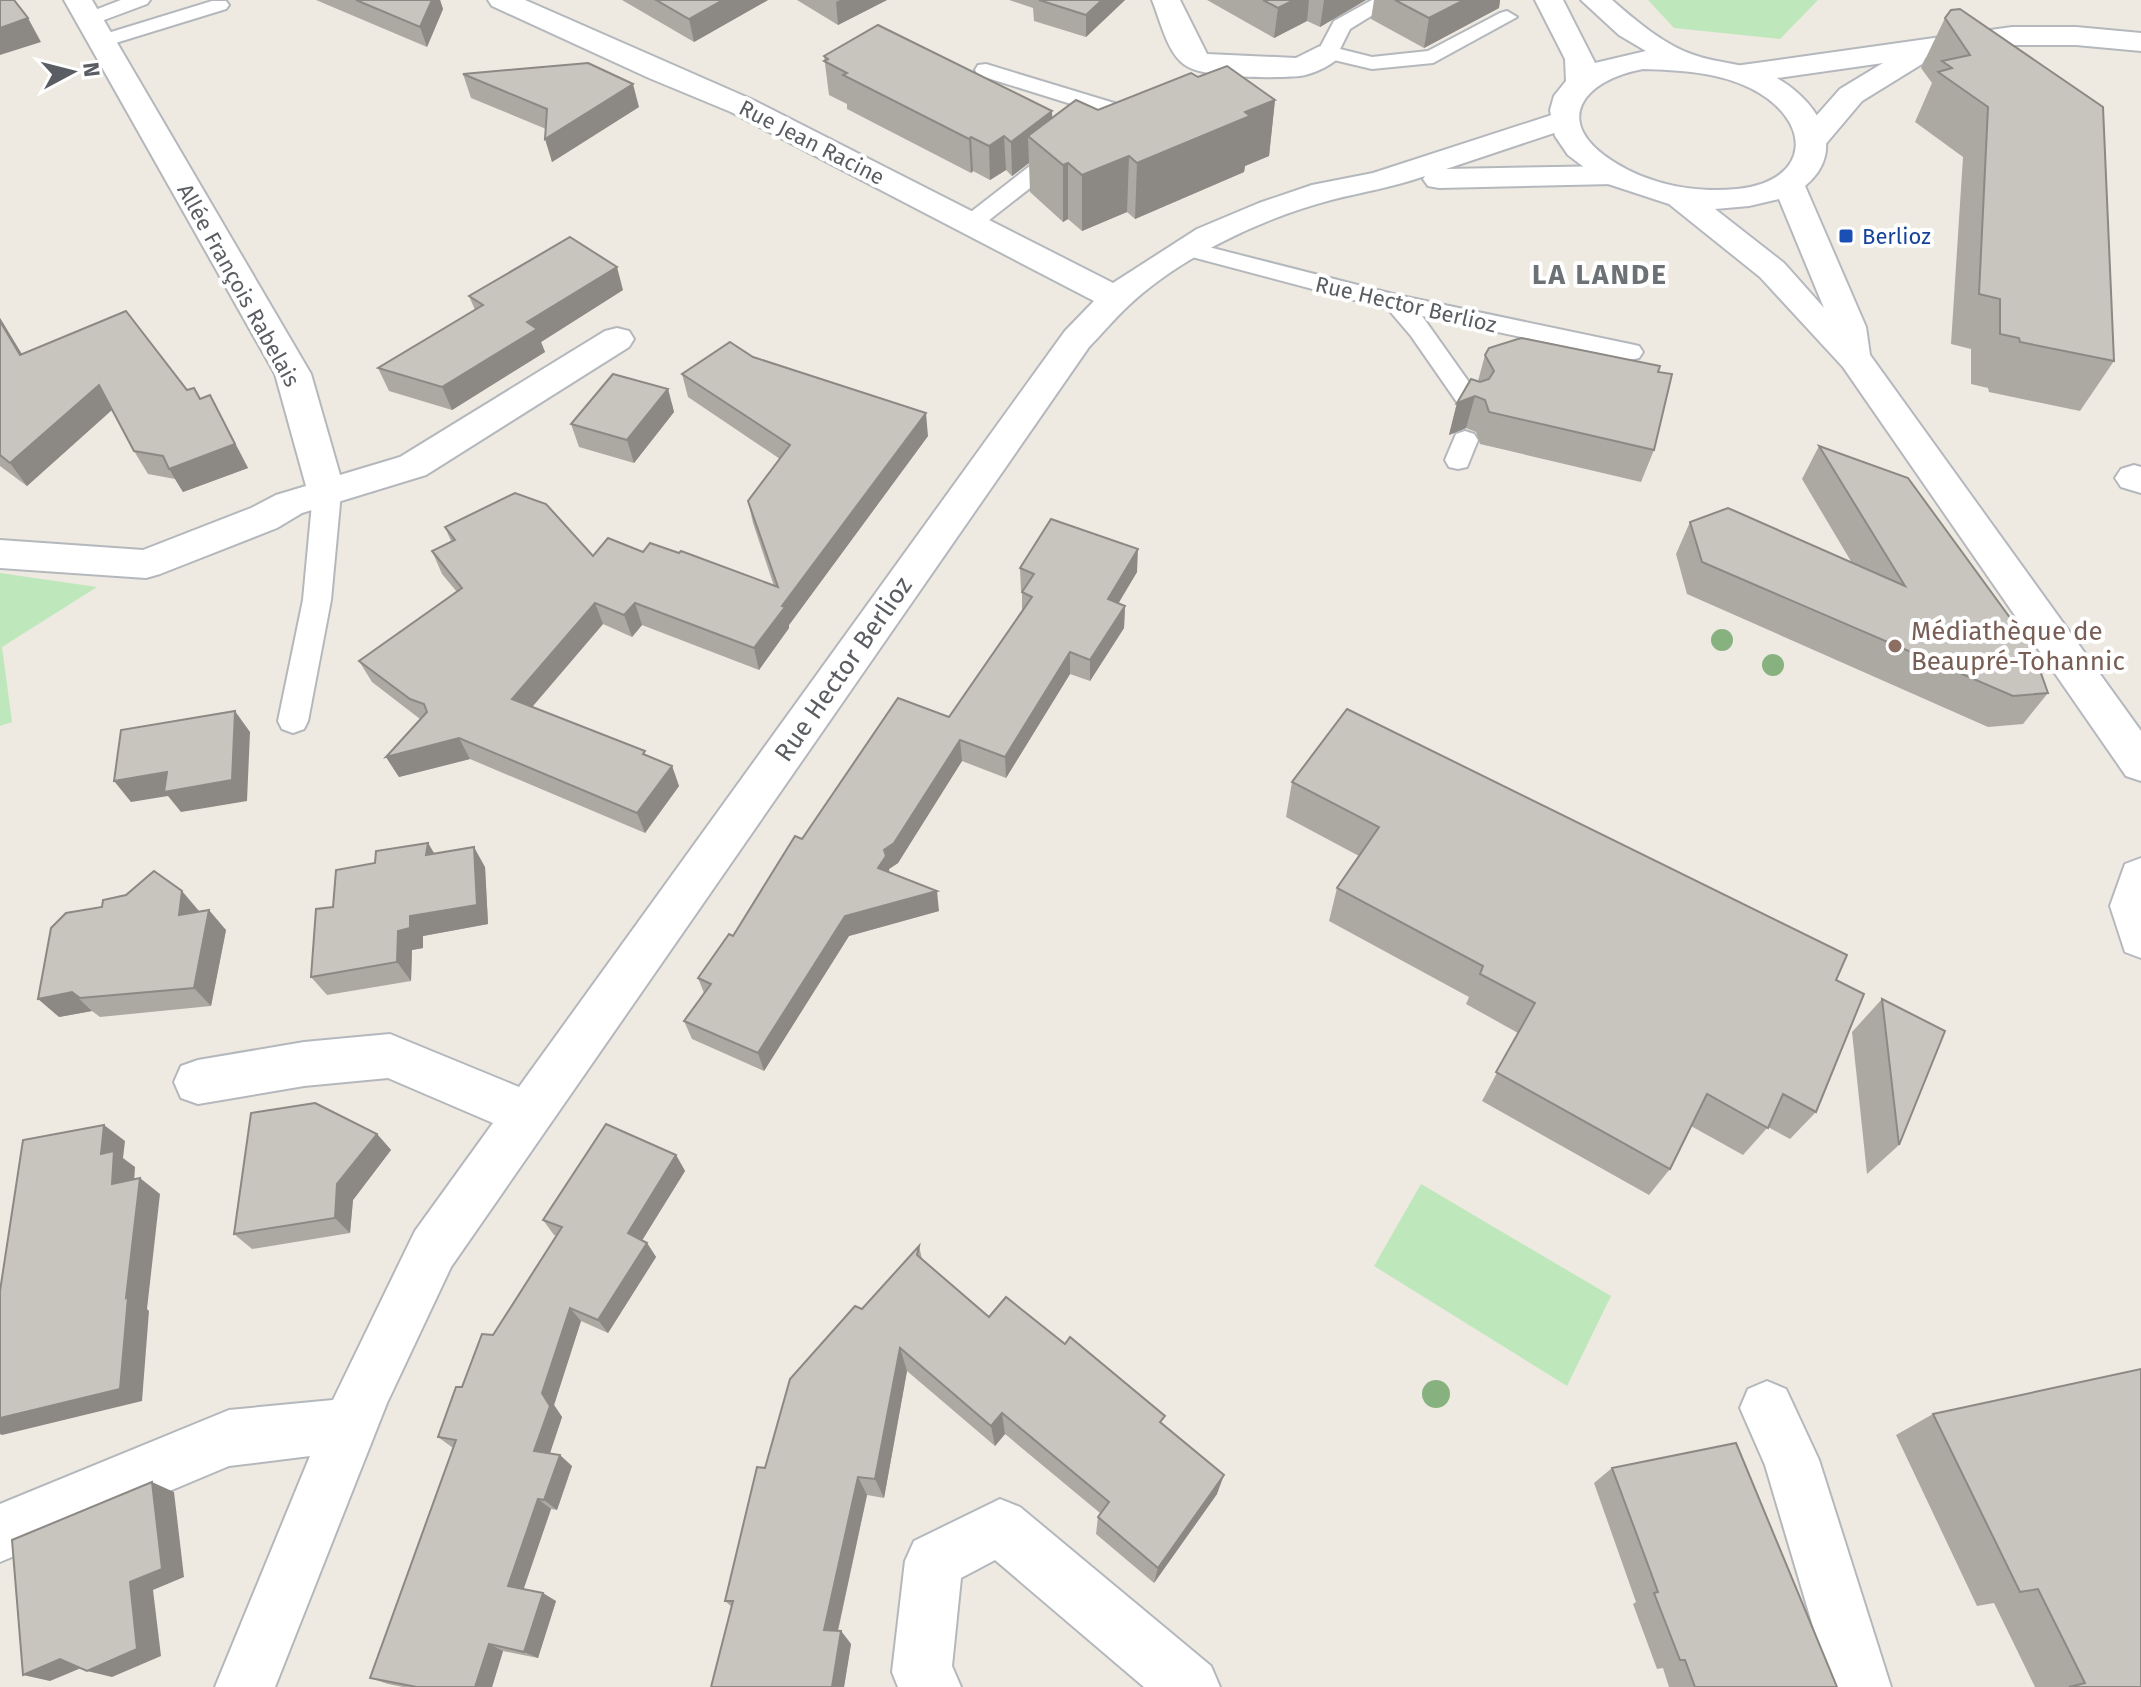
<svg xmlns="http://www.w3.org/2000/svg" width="2141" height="1687" viewBox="0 0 2141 1687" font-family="'Fira Sans',sans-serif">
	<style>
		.green { fill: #bfe7bc }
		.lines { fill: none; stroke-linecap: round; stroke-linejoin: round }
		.lane-casing { stroke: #b4b8bd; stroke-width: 4 }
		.street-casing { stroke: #b4b8bd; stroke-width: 4 }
		.secondary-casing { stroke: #b5b9bf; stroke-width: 4 }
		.lane { fill: #fff; fill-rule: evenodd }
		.street { fill: #fff; fill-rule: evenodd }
		.secondary { fill: #fff; fill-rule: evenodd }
		.tree { fill: #87b280 }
		.wall { fill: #aca9a3 }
		.shaded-wall { fill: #8c8985 }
		.building { fill: #c8c4be; stroke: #8c8985; stroke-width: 2 }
		.transit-dot { fill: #1a4fb4; stroke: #fff; stroke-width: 3 }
		.education-dot { fill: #8d6e63; stroke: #fff; stroke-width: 3 }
		.labels { text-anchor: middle; stroke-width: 8; stroke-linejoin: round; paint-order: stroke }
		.far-street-label { font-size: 22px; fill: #5a5e63; stroke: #fff }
		.far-transit-label { font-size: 22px; fill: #164399; stroke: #fff; text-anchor: start }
		.education-label { font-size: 26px; fill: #785e54; stroke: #fff; text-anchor: start }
		.street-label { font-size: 26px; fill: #5a5e63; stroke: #fff }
		.far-district-label { font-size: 28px; font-weight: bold; letter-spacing: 2px; fill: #6b7175; stroke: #fff }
	</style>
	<rect width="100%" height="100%" fill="#eeeae1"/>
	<g class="green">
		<path d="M1648,0H1818L1780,39L1674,28Z"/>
		<path d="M0,573L97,587L2,647L12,722L0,726Z"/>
		<path d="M1421,1184L1611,1296L1567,1386L1374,1266Z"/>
	</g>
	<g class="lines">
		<g class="lane-casing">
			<g id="lane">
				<path d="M121,0H150L147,4L96,23L89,25L79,19L82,15Z"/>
				<path d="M1372,0H1397L1350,29L1340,49L1372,57L1428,51L1500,13L1507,11L1517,17L1433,63L1372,69L1321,57L1317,53L1334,21Z"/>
				<path d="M212,1H226L229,5L226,9L109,45H95L92,41L95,37Z"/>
				<path d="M986,64L1124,106L1127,111L1116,118L1103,114L1084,146L979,228H963L959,223L963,218L1067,137L1084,108L978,75L975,70L978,65Z"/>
				<path d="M1185,241L1397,295L1630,344L1639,346L1643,352L1639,358L1630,360L1422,316L1483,402L1479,408L1470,411L1461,408L1411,336L1388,309L1177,253L1173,248L1177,243Z"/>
				<path d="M1465,431L1474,434L1478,440L1467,467L1458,469L1449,467L1445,460L1456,434Z"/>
				<path d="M327,483L337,486L341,493L331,600L308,721L304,729L293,733L282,729L278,721L303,600L313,493L317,486Z"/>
			</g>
		</g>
		<g class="street-casing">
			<g id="street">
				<path d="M64,0H92L311,374L340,475L400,457L605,331L617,328L629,331L634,339L629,347L426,475L302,513L277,528L160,574L146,578L0,568V540L143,550L251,508L276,495L306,486L275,374Z"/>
				<path d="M488,0H525L753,100L1113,283L1197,229L1259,203L1312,185L1373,173L1564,111L1575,114L1579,120L1575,126L1446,169L1613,166L1624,168L1629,175L1624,182L1613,184L1439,188L1428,186L1423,179L1425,176C1394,187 1362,192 1331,200C1262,218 1178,258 1127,307C1114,319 1102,334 1089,347L451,1267L387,1403L275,1687H215L310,1456L229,1466L0,1562V1504L229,1410L333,1400L415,1231L493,1123L388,1078L304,1086L198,1104L181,1098L174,1082L181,1066L198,1060L304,1042L390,1034L519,1087L1065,331L1094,301L731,112L649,78L492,6Z"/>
				<path d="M1152,0H1180L1207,54L1296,58L1318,47L1328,44L1338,47L1343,53C1335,64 1314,74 1300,76C1276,78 1204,79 1185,65C1167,53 1160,19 1152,0Z"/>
				<path d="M2012,27H2076L2141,33V51L2076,45H2012L1926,57L1922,64L1862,101L1824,146L1813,148L1802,146L1798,139L1802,132L1840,89L1883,63L1742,83L1732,80L1727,74L1732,68L1742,65Z"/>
				<path d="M2134,465L2141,467V493L2121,487L2115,478L2121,469Z"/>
				<path d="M1767,1381L1786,1389L1819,1460L1891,1687H1831L1765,1465L1740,1408L1748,1389Z"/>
				<path d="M1000,1499L1020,1507L1211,1666L1220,1687H1144L995,1560L961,1578L952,1666L961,1687H898L892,1672L905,1561L914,1541Z"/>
			</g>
		</g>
		<g class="secondary-casing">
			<g id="secondary">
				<path d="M1535,0H1563L1595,63L1646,51L1619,35L1581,0H1612C1635,20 1664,45 1694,55C1719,64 1746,63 1771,75C1814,96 1851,148 1805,186L1866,327L1870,355L2141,731V781L2126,776L1843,367L1760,277L1669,204L1605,183L1568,155L1555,136L1550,110L1554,96L1566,81L1565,59ZM1643,69C1679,70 1718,72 1750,88C1813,119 1813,181 1737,189C1695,193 1650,185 1614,162C1550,122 1583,80 1643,69ZM1779,199L1824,308L1784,263L1715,209L1749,206Z"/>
				<path d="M2141,858V958L2125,952L2110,906L2125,864Z"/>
			</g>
		</g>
		<use href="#lane" class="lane"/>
		<use href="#street" class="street"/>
		<use href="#secondary" class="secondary"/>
	</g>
	<g class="tree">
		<circle cx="1722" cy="640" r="11"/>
		<circle cx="1773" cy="665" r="11"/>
		<circle cx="1436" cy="1394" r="14"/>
	</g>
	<g class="wall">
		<path d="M316,0H440L443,9L427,47Z"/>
		<path d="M622,0H768L694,42Z"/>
		<path d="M797,0H887L838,25Z"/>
		<path d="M1009,0H1125L1086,37L1034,21L1033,8Z"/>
		<path d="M1207,0H1366L1320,27L1307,21L1274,38Z"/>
		<path d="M1374,0H1500L1499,8L1424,48L1371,19Z"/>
		<path d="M1951,10L2114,361L2080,411L1989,392L1988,388L1971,384V349L1951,344L1963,157L1915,122L1932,83L1921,68L1945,18Z"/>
		<path d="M824,56L1052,111V118L1098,110L1198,77L1275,100L1269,156L1245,166L1244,172L1135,219L1127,212L1082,231L1068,219L1063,222L1030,192L1029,163L1012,176L1006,170L990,180L973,171L971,173L847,109V104L829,95Z"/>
		<path d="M463,74L639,107L552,162L546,129L471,98Z"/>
		<path d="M623,290L541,342L545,352L452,410L389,391L378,368L475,310L469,296Z"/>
		<path d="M0,318L22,354L187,390L200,399L210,395L248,468L183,492L175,479L148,474L134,451L112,410L27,486L0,466Z"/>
		<path d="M1485,355L1658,372L1654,450L1641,482L1480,444L1476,432L1466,428L1449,435L1457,403L1478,381Z"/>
		<path d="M753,357L928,436L789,625V628L759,670L642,625L632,637L603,624L532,707L672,766L679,786L645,833L470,759L399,777L386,757L420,719L372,682L359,661L457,592L442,574L432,551L451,541L445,527L593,556L643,552L774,586L753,523L748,501L780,459L688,397L682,374Z"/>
		<path d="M668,389L674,412L634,463L579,447L571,424Z"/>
		<path d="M1819,446L2048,693L2023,724L1988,727L1687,594L1676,554L1690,522L1852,563L1802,479Z"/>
		<path d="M1020,568L1137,572L1118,603L1125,606L1124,628L1090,681L1070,674L1006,778L962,761L898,863L889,869V872L939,911L849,936L764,1071L692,1039L684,1021L704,993L698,978L733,936L802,839L949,717L1022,611V592L1021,591Z"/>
		<path d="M1292,782L1836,980L1816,1112L1790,1139L1768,1127L1743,1155L1691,1126L1670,1169L1649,1195L1482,1101L1518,1033L1466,1004L1469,997L1329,921L1337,888L1359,856L1286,817Z"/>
		<path d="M428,843L434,854L485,867L488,924L423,936V948L412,950L411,981L327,995L311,977L333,907L375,863Z"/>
		<path d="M199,911V912L226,930L211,1006L100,1017L92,1011L59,1017L66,913Z"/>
		<path d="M1882,999L1899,1145L1867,1174L1852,1032Z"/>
		<path d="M377,1134L391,1150L353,1200L350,1233L252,1249L234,1234Z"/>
		<path d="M676,1155L685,1171L642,1240L647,1243L656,1257L608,1333L581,1321L554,1405L562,1417L550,1453L572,1466L557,1510L551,1509L523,1589L556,1601L538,1658L503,1651L492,1687H403L388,1684L370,1678L453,1448L438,1437L462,1387L493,1335L557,1236L554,1235L543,1220Z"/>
		<path d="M919,1246L922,1259L989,1317L1163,1425L1217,1494L1154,1583L1096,1534L1098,1517L1100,1513L1005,1434L995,1446L907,1371L884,1498L867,1495L838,1631H841L851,1644L844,1687H711L732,1607L725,1601L765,1468L862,1309Z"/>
		<path d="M1933,1414L2141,1687H2035L1994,1603L1977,1606L1896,1435Z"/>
		<path d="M1612,1468L1837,1687H1669L1663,1668L1657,1669L1633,1604L1636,1602L1594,1483Z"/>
	</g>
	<g class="shaded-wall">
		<path d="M432,0H440L443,9L427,47L420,27Z"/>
		<path d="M723,0H768L694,42L689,19Z"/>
		<path d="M840,0H887L838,25L836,2Z"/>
		<path d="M1102,0H1125L1086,37V15Z"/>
		<path d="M1294,0H1309L1307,21L1274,38L1278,8Z"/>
		<path d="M1324,0H1366L1320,27Z"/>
		<path d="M1464,0H1500L1499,8L1424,48L1429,18Z"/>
		<path d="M28,18L41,42L0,55V28Z"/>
		<path d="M633,84L639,107L552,162L545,139Z"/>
		<path d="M1275,100L1269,156L1245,166L1244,172L1135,219L1137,163L1245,112Z"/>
		<path d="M1052,111L1053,144L1028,136L1029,163L1012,176L1011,142Z"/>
		<path d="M1004,136L1006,170L990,180L989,146Z"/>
		<path d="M971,137L973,171L971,173L969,139Z"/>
		<path d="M1129,156L1127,212L1082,231V175Z"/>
		<path d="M1068,163V219L1063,222V165Z"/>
		<path d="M617,267L623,290L541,342L545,352L452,410L442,387L527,322Z"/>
		<path d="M0,318L36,378L20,355L0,321Z"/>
		<path d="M99,385L114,408L27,486L10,463Z"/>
		<path d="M668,389L674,412L634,463L627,440Z"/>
		<path d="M210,395L248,468L183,492L169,469Z"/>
		<path d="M1475,396L1466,428L1449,435L1457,403Z"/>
		<path d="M926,413L928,436L789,625V628L759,670L754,648L782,606Z"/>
		<path d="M1138,549L1137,572L1108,621V599Z"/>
		<path d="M595,603L603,624L521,720L512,699Z"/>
		<path d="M635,603L642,625L632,637L624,615Z"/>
		<path d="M1125,606L1124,628L1090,681V660Z"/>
		<path d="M1070,652V674L1006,778L1005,757Z"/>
		<path d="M235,711L250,732L247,801L181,812L168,796L131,802L114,781Z"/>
		<path d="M459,738L470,759L399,777L386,757Z"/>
		<path d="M960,740L962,761L898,863L889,869L890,876L878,868L884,850Z"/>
		<path d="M672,766L679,786L645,833L637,813Z"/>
		<path d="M428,843L440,863L426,855Z"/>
		<path d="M474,847L485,867L488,924L423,936V948L412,950L411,981L397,962L398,931Z"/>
		<path d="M182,891L199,911L197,935L179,915Z"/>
		<path d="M937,891L939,911L849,936L764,1071L758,1053L845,916Z"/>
		<path d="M209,910L226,930L211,1006L194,988Z"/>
		<path d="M72,992L92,1011L59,1017L38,999Z"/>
		<path d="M104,1125L125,1141L123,1158L135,1167L133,1200L112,1184L101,1154Z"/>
		<path d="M377,1134L391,1150L353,1200L350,1233L335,1218L337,1184Z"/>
		<path d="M676,1155L685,1171L638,1247L628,1233Z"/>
		<path d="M140,1178L160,1194L147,1309L149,1311L142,1401L2,1435L0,1434V1418L126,1298Z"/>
		<path d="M647,1243L656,1257L608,1333L598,1320Z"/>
		<path d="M570,1308L581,1321L554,1405L562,1417L547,1462L534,1451L542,1393Z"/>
		<path d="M900,1348L907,1371L884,1498L875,1479Z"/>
		<path d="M1002,1413L1005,1434L995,1446L991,1426Z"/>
		<path d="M560,1455L572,1466L557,1510L544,1500Z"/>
		<path d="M1224,1475L1217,1494L1154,1583L1158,1568Z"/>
		<path d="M858,1477L867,1495L835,1643L824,1630Z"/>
		<path d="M152,1482L174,1492L184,1577L153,1590L161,1656L112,1677L87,1671L130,1582Z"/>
		<path d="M538,1499L551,1509L522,1594L508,1586Z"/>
		<path d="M543,1593L556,1601L538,1658L524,1652Z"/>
		<path d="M841,1631L851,1644L844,1687H832Z"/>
		<path d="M489,1644L503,1651L492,1687H475Z"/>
		<path d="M60,1659L86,1666L50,1681L23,1675Z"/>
	</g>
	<g class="building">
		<path d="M0,0H14L28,18L0,28Z"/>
		<path d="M356,0H432L420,27Z"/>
		<path d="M656,0H723L689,19Z"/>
		<path d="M1039,0H1102L1086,15Z"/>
		<path d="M1263,0H1294L1278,8Z"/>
		<path d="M1395,0H1464L1429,18Z"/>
		<path d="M1960,9L2103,107L2114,361L2020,342L2019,338L2000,334V299L1979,294L1988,107L1938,72L1952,68L1942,61L1970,55L1945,18L1951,10Z"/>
		<path d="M878,25L1052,111L1011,142L1004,136L989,146L971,137L969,139L843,75L847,73L824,61L828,59L824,56Z"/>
		<path d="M588,63L633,84L545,139L547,109L463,74Z"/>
		<path d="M1227,66L1275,100L1245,112L1250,116L1137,163L1129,156L1082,175L1068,163L1063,165L1028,136L1076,100L1098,110L1191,73L1198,77Z"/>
		<path d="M570,237L617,267L527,322L537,329L442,387L378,368L483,305L469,296Z"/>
		<path d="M126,311L187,390L194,388L200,399L210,395L235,444L169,469L163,456L134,451L99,385L10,463L0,455V321L20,355Z"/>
		<path d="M1521,338L1660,366L1658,372L1672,374L1654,450L1489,412L1485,400L1475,396L1457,403L1471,379L1480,382L1489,379L1494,371L1485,355L1489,348Z"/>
		<path d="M730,342L753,357L926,413L782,606L785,607L754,648L635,603L624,615L595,603L512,699L645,751L643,754L672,766L637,813L459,738L386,757L427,712L424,704L410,699L359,661L462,588L432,551L455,540L445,527L515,493L546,504L593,556L608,538L643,552L650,543L679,553L681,551L778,587L748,501L790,445L682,374Z"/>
		<path d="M613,374L668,389L627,440L571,424Z"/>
		<path d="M1819,446L1908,478L2032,648L2048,693L2013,696L1702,562L1690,522L1728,508L1905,586Z"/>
		<path d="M1051,519L1138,549L1108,599L1125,606L1090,660L1070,652L1005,757L960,740L894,843L884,850L886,856L878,868L937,891L845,916L758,1053L684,1021L711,984L698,978L729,934L733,936L795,836L802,839L898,698L949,717L1032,597L1022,592L1034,574L1020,568Z"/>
		<path d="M1347,709L1847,955L1836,980L1864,994L1816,1112L1783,1094L1768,1128L1707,1094L1670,1169L1496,1072L1535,1003L1480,974L1483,966L1337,888L1379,827L1292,782Z"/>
		<path d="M235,711L232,780L164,792L167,772L114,781L121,730Z"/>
		<path d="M428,843L426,855L474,847L477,905L410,916V928L398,931L397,962L311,977L316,909L333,907L336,870L375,863L376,851Z"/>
		<path d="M154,871L182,891L179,915L209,910L194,988L80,998L72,992L38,999L51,928L66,913L102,907L103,900L126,895Z"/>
		<path d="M1882,999L1945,1031L1899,1145Z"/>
		<path d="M315,1103L377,1134L337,1184L335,1218L234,1234L251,1113Z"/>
		<path d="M606,1124L676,1155L628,1233L647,1243L598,1320L570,1308L542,1393L550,1406L534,1451L560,1455L544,1500L538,1499L508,1586L543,1593L524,1652L489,1644L475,1687H417L370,1678L456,1440L438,1437L456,1387H462L482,1334L493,1335L562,1227L543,1220Z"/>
		<path d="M104,1125L101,1154L114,1151L112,1184L140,1178L126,1298L128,1297L120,1389L0,1418V1291L23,1140Z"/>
		<path d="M919,1246L917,1255L989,1317L1006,1297L1065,1344L1070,1337L1165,1416L1160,1422L1224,1475L1158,1568L1098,1517L1109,1502L1002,1413L991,1426L900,1348L875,1479L858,1477L824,1630L841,1631L832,1687H711L733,1601H725L757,1467L765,1468L790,1379L855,1306L862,1309Z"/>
		<path d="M2141,1369V1687H2069L2085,1683L2038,1589L2020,1592L1933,1414Z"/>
		<path d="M1736,1443L1837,1687H1695L1685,1660H1680L1654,1593L1658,1592L1612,1468Z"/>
		<path d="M152,1482L162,1569L130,1582L137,1649L87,1671L60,1659L23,1675L12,1540Z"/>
	</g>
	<rect class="transit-dot" x="1838" y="228" width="16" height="16" rx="4"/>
	<circle class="education-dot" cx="1895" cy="646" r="8"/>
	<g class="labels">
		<g class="far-street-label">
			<text transform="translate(812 142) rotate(27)" y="8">Rue Jean Racine</text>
			<text transform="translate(239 285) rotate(61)" y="8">Allée François Rabelais</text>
			<text transform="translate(1406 304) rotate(13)" y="8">Rue Hector Berlioz</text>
		</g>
		<g class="far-transit-label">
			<text x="1862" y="244">Berlioz</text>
		</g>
		<g class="education-label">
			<text x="1911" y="640">Médiathèque de<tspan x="1911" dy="30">Beaupré-Tohannic</tspan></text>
		</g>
		<g class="street-label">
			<text transform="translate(843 669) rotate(-55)" y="9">Rue Hector Berlioz</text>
		</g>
		<g class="far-district-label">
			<text x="1600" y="284">LA LANDE</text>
		</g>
	</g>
	<g transform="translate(72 72) rotate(83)" stroke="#ffffff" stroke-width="6" paint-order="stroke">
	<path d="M0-6L14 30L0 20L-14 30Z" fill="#5a5e63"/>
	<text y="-12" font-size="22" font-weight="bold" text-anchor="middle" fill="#5a5e63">N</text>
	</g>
</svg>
